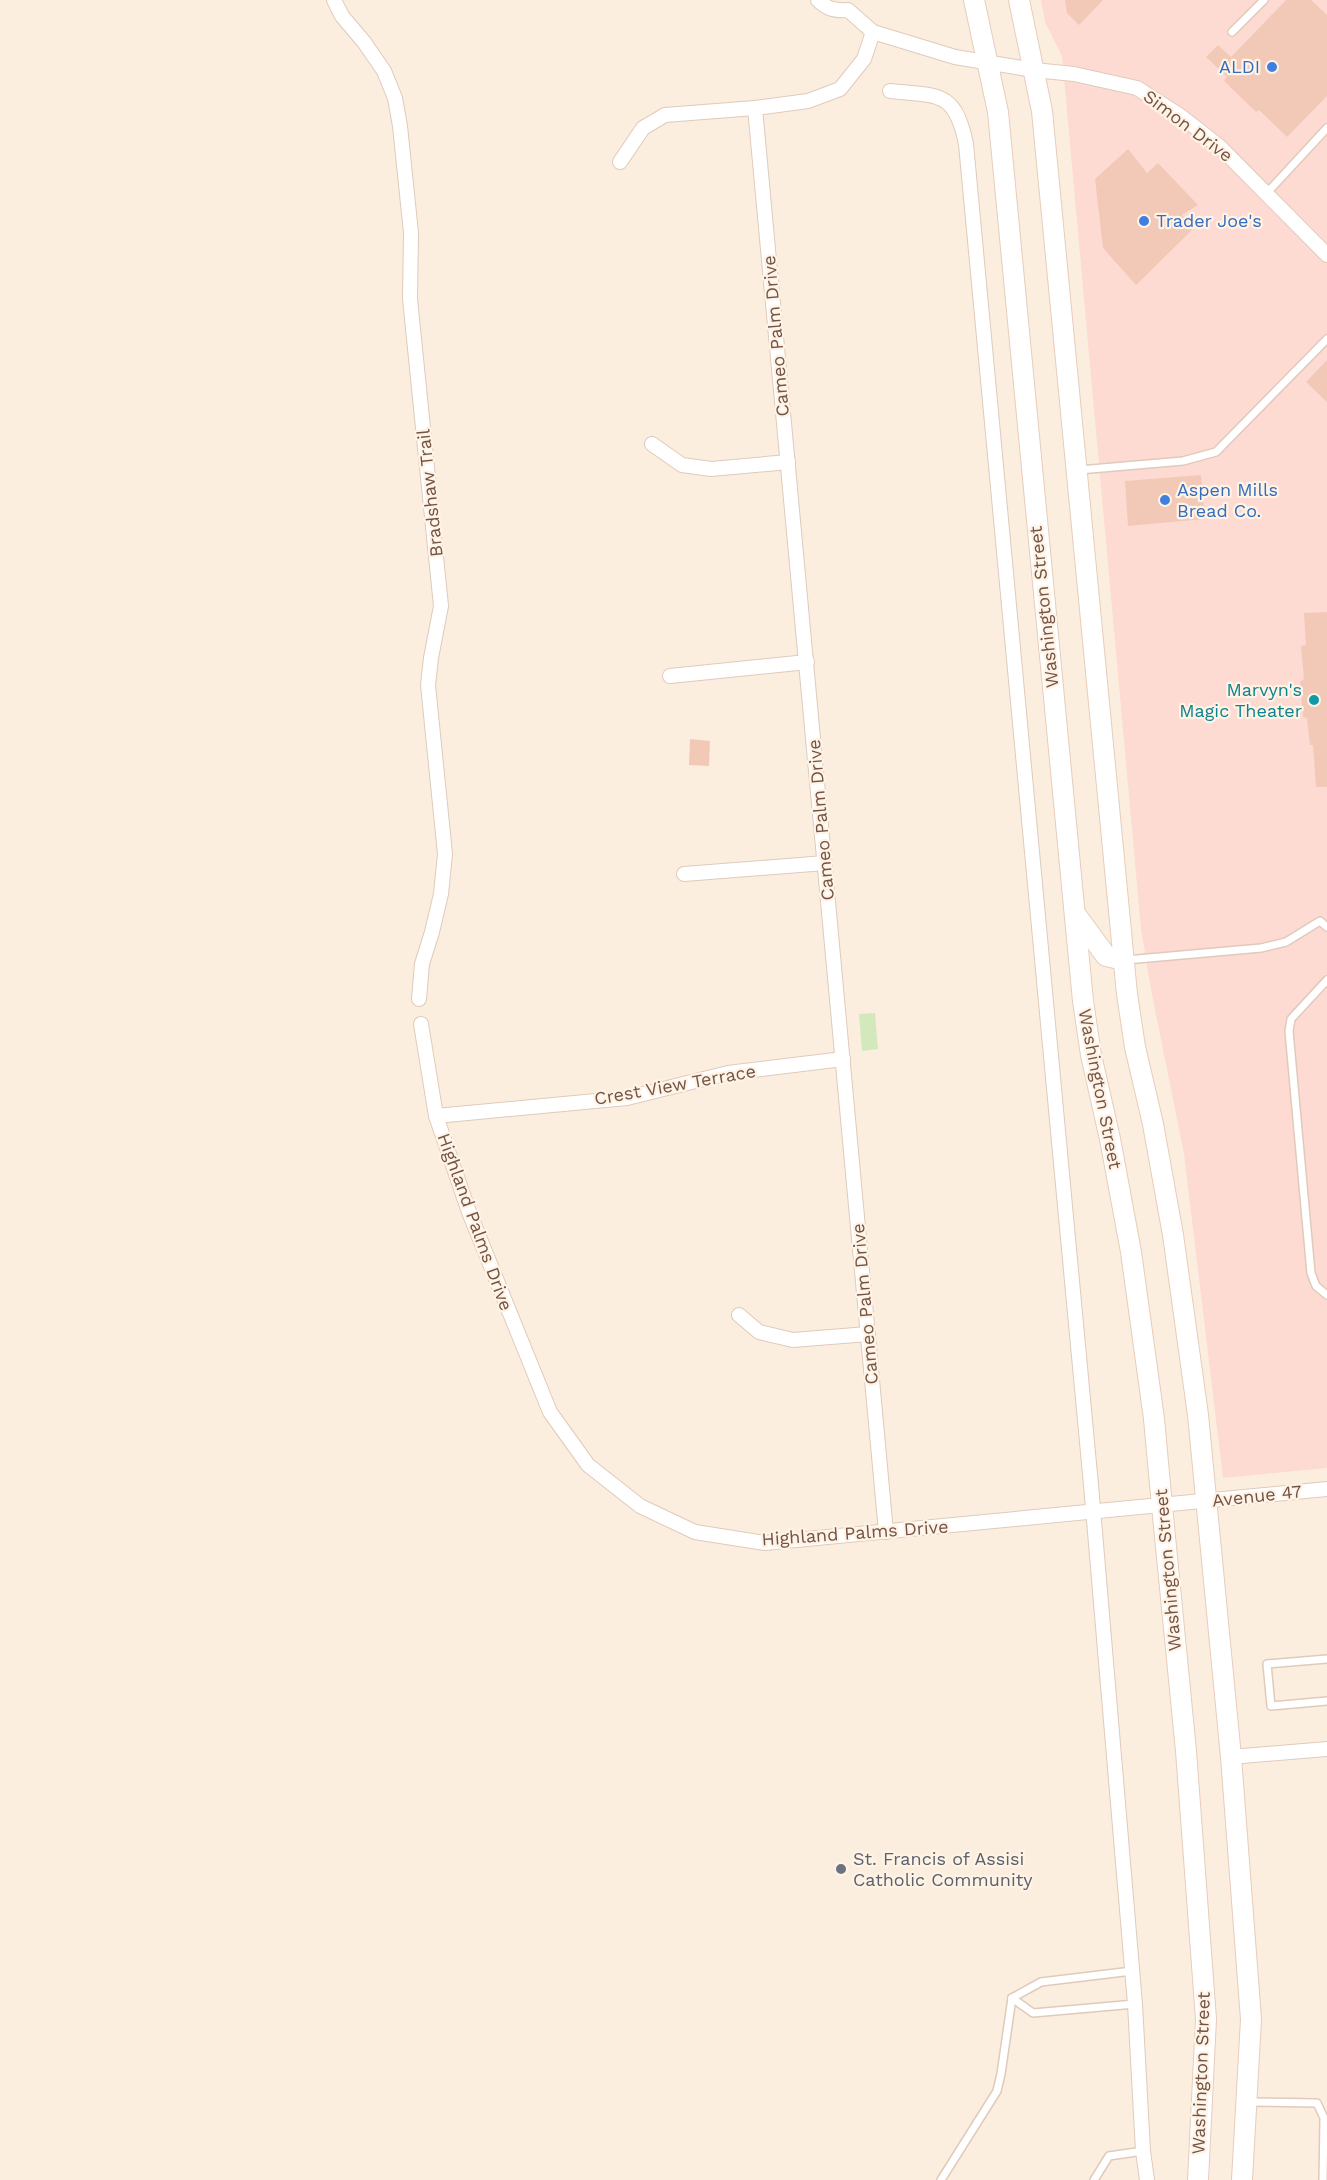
<svg xmlns="http://www.w3.org/2000/svg" width="1327" height="2180" viewBox="0 0 1327 2180" font-family="'Work Sans',sans-serif">
	<style>
		.commercial { fill: #fddbd2 }
		.green { fill: #d3e9bd }
		.building { fill: #f2c9b6 }
		.lines { fill: none; stroke-linecap: round; stroke-linejoin: round }
		.service-casing { stroke: #e0cabb; stroke-width: 10 }
		.minor-casing { stroke: #e0cabb; stroke-width: 16 }
		.secondary-casing { stroke: #e7ccbb; stroke-width: 22 }
		.service { stroke: #fff; stroke-width: 7 }
		.minor { stroke: #fff; stroke-width: 14 }
		.secondary { stroke: #fff; stroke-width: 20 }
		.shop-dot { fill: #3f7fe0; stroke: #fff3e5; stroke-width: 2 }
		.culture-dot { fill: #0f9aa8; stroke: #fff3e5; stroke-width: 2 }
		.worship-dot { fill: #6b7280; stroke: #fff3e5; stroke-width: 2 }
		.labels { text-anchor: middle; stroke-width: 4.5; stroke-linejoin: round; paint-order: stroke }
		.shop-label { font-size: 18px; fill: #366cbe; stroke: #fff3e5; text-anchor: start }
		.street-label { font-size: 18px; fill: #725346; stroke: #fff3e5 }
		.culture-label { font-size: 18px; fill: #0d838f; stroke: #fff3e5; text-anchor: end }
		.worship-label { font-size: 18px; fill: #5b616d; stroke: #fff3e5; text-anchor: start }
	</style>
	<rect width="100%" height="100%" fill="#fceede"/>
	<path class="commercial" d="M1041,0H1327V1468L1223,1478L1184,1154L1151,990L1141,929L1062,56L1045,22Z"/>
	<path class="green" d="M875,1013L878,1049L862,1051L859,1014Z"/>
	<g class="building">
		<path d="M1065,0H1103L1079,25L1067,13Z"/>
		<path d="M1286,0H1311L1327,15V96L1287,137L1259,110L1256,112L1224,81L1227,77L1206,57L1218,45L1231,57Z"/>
		<path d="M1128,149L1147,173L1158,163L1198,205L1182,215L1194,228L1136,285L1103,248L1095,179Z"/>
		<path d="M1327,360V402L1306,382Z"/>
		<path d="M1201,475L1205,519L1128,526L1125,481Z"/>
		<path d="M1327,612V787H1316L1313,745H1310L1307,718L1303,717L1300,682L1304,679L1301,646L1306,645L1304,613Z"/>
		<path d="M690,739L710,741L709,766L689,765Z"/>
	</g>
	<g class="lines">
		<g class="service-casing">
			<g id="service">
				<path d="M1232,32L1264,0"/>
				<path d="M1266,194L1327,128"/>
				<path d="M1079,470L1183,461L1216,452L1327,339"/>
				<path d="M1126,960L1261,948L1286,942L1320,921L1327,927"/>
				<path d="M1327,980L1291,1019L1289,1031L1311,1273L1316,1286L1327,1295"/>
				<path d="M1327,1659L1267,1664L1271,1706L1327,1701"/>
				<path d="M1012,1998L1033,2013L1135,2004"/>
				<path d="M1012,1998L1041,1982L1132,1971"/>
				<path d="M1249,2102L1317,2103L1324,2118L1323,2180"/>
				<path d="M941,2180L997,2091L1001,2074L1012,1998"/>
				<path d="M1094,2180L1109,2156L1143,2151"/>
			</g>
		</g>
		<g class="minor-casing">
			<g id="minor">
				<path d="M334,0L342,16L364,42L384,71L395,98L400,126L411,233L410,299L441,606L431,658L428,685L445,854L441,894L432,932L422,964L419,999"/>
				<path d="M818,0C827,9 835,11 848,10L873,32L955,57L1034,70L1074,74L1137,88L1182,117L1219,146L1327,255"/>
				<path d="M890,91C938,96 955,90 966,144L1091,1485L1135,2004L1143,2151L1147,2180"/>
				<path d="M755,108L886,1532"/>
				<path d="M620,162L643,128L665,115L755,108L808,101L840,89L864,59L873,32"/>
				<path d="M652,444L682,465L711,469L788,462"/>
				<path d="M670,676L807,662"/>
				<path d="M684,874L825,863"/>
				<path d="M421,1024L436,1116L469,1212L550,1412L588,1465L640,1506L695,1532L765,1543L1327,1489"/>
				<path d="M436,1116L627,1098L728,1073L843,1059"/>
				<path d="M739,1315L759,1332L793,1340L868,1334"/>
				<path d="M1231,1757L1327,1749"/>
			</g>
		</g>
		<g class="secondary-casing">
			<g id="secondary">
				<path d="M974,0L998,112L1002,154L1083,1001L1091,1055L1110,1139L1131,1252L1154,1419L1162,1506L1186,1751L1206,2019L1198,2180"/>
				<path d="M1019,0L1042,111L1127,994L1135,1047L1153,1124L1173,1235L1198,1415L1231,1757L1251,2019L1242,2180"/>
				<path d="M1076,915L1106,956L1124,960"/>
			</g>
		</g>
		<use href="#service" class="service"/>
		<use href="#minor" class="minor"/>
		<use href="#secondary" class="secondary"/>
	</g>
	<g class="shop-dot">
		<circle cx="1272" cy="67" r="6"/>
		<circle cx="1144" cy="221" r="6"/>
		<circle cx="1165" cy="500" r="6"/>
	</g>
	<circle class="culture-dot" cx="1314" cy="700" r="6"/>
	<circle class="worship-dot" cx="841" cy="1869" r="6"/>
	<g class="labels">
		<g class="shop-label">
			<text x="1260" y="73" text-anchor="end">ALDI</text>
			<text x="1156" y="227">Trader Joe's</text>
			<text x="1177" y="496">Aspen Mills<tspan x="1177" dy="21">Bread Co.</tspan></text>
		</g>
		<g class="street-label">
			<text transform="translate(1188 126) rotate(37)" y="6">Simon Drive</text>
			<text transform="translate(776 336) rotate(-95)" y="6">Cameo Palm Drive</text>
			<text transform="translate(430 493) rotate(-96)" y="6">Bradshaw Trail</text>
			<text transform="translate(1044 607) rotate(-96)" y="6">Washington Street</text>
			<text transform="translate(821 820) rotate(-95)" y="6">Cameo Palm Drive</text>
			<text transform="translate(675 1085) rotate(-10)" y="6">Crest View Terrace</text>
			<text transform="translate(1100 1089) rotate(79)" y="6">Washington Street</text>
			<text transform="translate(475 1222) rotate(70)" y="6">Highland Palms Drive</text>
			<text transform="translate(865 1304) rotate(-95)" y="6">Cameo Palm Drive</text>
			<text transform="translate(1257 1496) rotate(-6)" y="6">Avenue 47</text>
			<text transform="translate(855 1533) rotate(-4)" y="6">Highland Palms Drive</text>
			<text transform="translate(1168 1570) rotate(-95)" y="6">Washington Street</text>
			<text transform="translate(1201 2073) rotate(-88)" y="6">Washington Street</text>
		</g>
		<g class="culture-label">
			<text x="1302" y="696">Marvyn's<tspan x="1302" dy="21">Magic Theater</tspan></text>
		</g>
		<g class="worship-label">
			<text x="853" y="1865">St. Francis of Assisi<tspan x="853" dy="21">Catholic Community</tspan></text>
		</g>
	</g>
</svg>
